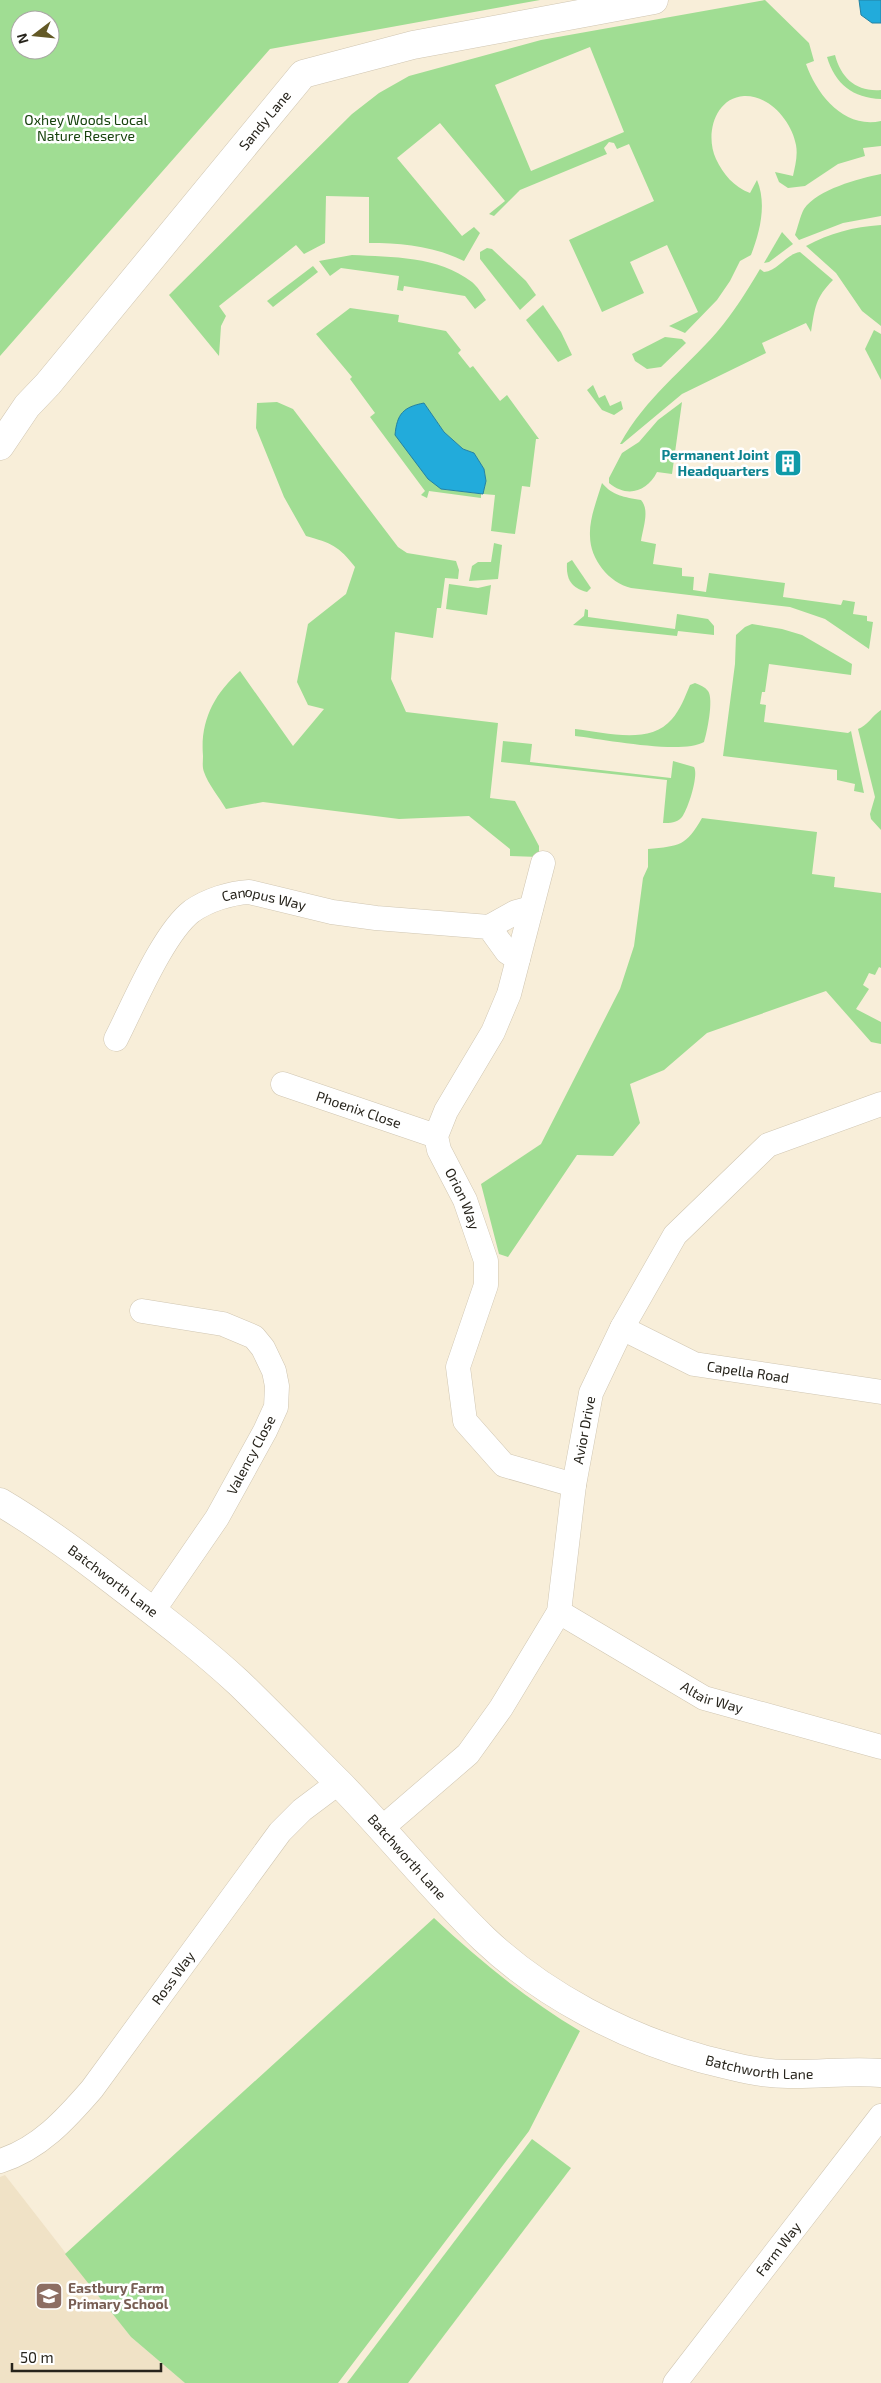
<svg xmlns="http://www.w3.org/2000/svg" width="881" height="2383" viewBox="0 0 881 2383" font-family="'Exo 2',sans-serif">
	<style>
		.built { fill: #f0e2c6 }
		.green { fill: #a0dd93; fill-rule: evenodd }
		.water { fill: #22abdb; stroke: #2482a2 }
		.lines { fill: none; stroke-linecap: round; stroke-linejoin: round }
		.minor-casing { stroke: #d0c6b2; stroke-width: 25 }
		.tertiary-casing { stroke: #d0c6b2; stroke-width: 29 }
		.primary-casing { stroke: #d0c6b2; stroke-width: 29 }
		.minor { stroke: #fff; stroke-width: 24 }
		.tertiary { stroke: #fff; stroke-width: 28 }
		.primary { stroke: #fff; stroke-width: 28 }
		.labels { text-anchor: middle; stroke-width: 5; stroke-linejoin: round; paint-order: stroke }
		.park-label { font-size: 14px; fill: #17430d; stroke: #fff }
		.street-label { font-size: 14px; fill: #27241c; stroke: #fff }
		.culture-label { font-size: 14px; font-weight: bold; fill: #0d838f; stroke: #fff; text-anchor: end }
		.education-label { font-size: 14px; font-weight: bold; fill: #785e54; stroke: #fff; text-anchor: start }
	</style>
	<rect width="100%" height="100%" fill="#f8eed9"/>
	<path class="built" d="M5,2175L131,2337L185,2383H0V2177Z"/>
	<g class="green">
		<path d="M0,0H540L270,49L0,356ZM20,20H50V50H20Z"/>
		<path d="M765,0L809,43L814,61L806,64C817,95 844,129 881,121V146L863,148L865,156L838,164L805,186L788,188L779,182L775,172L793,176C795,166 798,156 796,145C792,122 770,95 744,96C714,98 705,136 716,159C723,174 734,187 750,193L757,180C767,204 760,232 751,255L740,261L730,281L717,300L685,333L669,326L698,312L667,245L630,262L644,293L602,312L569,240L654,201L629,144L617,149L614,143L609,142L604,148L607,154L520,190L494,216L489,214L505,201L440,123L397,158L462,236L474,227L480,233L464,261C433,246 402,243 369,243V197L326,196L325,243L304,254L296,245L219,306L226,316L221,326L219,356L169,295L352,114L379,93L409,76L541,40ZM590,47L624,132L531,171L495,85Z"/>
		<path d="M835,55C841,78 856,92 881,90V99C853,98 835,84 827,57Z"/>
		<path d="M881,174V216L843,223L799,240L795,235C798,227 800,216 804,209C818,189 858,179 881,174Z"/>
		<path d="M881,225V326L862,311L836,273L806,246C830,233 853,227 881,225Z"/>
		<path d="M782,232L793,244L769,262L764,263Z"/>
		<path d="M487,248L492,249L526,281L536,295L520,310L480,259V252Z"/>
		<path d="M800,252L833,280C815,298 815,308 811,332L806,323L762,343L766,353L682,394L622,444H620C646,397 683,371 717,332C734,312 747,291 760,269L764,272C778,271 786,254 800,252Z"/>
		<path d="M352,255C392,257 438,256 472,282C477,286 482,294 486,300L475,309L465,296L404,286L403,291L397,290L399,276L341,268L330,276L319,261Z"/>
		<path d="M313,266L318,272L273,307L267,301Z"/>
		<path d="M543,305L561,332L572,355L558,362L526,320Z"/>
		<path d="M350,308L399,315L398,322L446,331L461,350L458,353L470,368L473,366L500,401L507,395L539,439H536L530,487L522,486L515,534L491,531L495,495L483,494L486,481L484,469L474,453L463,449L444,432L424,403L441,489L481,494V498L429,491L427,498L421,495L425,491L370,417L375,413L350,379L352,377L316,334Z"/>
		<path d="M874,330L881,334V380L865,349Z"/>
		<path d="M665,337L682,339L686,343L661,367L647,369L635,361L632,354Z"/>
		<path d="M593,385L599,398L605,395L610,406L621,401L623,409L614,415L602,410L587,390Z"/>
		<path d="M277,402L293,409L398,547L407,553L456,561L459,570L458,579L445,578L441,608H437L433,638L395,632L391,679L406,712L498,723L490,798L515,801L539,846V857L510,856V849L469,816L399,819L263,802L226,809C219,797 208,784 204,772C202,767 203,761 203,756C200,721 214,694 240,671L293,746L324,709L308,705L297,682L308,624L346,594L355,567C339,546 331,543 306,536L284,497L256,428L257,403Z"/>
		<path d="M682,402L672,474L657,472C647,492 627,498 609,483V478L622,453L639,442L658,420Z"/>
		<path d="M602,483C613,496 624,497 641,500C650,510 643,528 641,541L656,544L653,564L682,568V576L694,577L693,590L706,592L709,573L785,583L783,597L841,605L843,600L855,602L853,614L867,616V621L873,622L869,649L825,619L790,607L631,588C609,583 590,559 590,536C589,519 597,500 602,483Z"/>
		<path d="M494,543L502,545L498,579L469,581L472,566L478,562H491Z"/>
		<path d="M572,560L591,588L587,592C571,588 566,579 567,563Z"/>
		<path d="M449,584L478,588L491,585L487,615L446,609Z"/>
		<path d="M585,609L588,610V617L675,629L677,614L708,619L714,626V635L678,631L677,636L573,625L584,616Z"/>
		<path d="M752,624L782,629L802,635L852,664L851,675L769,664L765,692H762L760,704L766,705L764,722L848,733L851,731L864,793L854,791L855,784L837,780V770L723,756L735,664L736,635L745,627Z"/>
		<path d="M695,683C700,685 705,687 708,691C714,699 707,733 704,742C681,755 603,739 575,736V729C605,732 649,746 672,719C680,710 685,697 690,685Z"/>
		<path d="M881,710V830L871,819L870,814L875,797L858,729C867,726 872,716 881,710Z"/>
		<path d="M503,741L532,744L530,762L671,778L673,761L694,767C699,775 688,809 682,817C677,823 670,823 663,823L667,780L501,762Z"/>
		<path d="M702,818L817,832L812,874L835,877L834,887L881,893V968L879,967L875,975L869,973L863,985L869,989L856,1009L881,1022V1044L871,1042L826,991L707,1033L664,1070L630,1084L640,1123L613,1156L577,1155L508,1257L499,1254L481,1184L541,1144L620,989L634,946L643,878L648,867V849C680,846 686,846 702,818Z"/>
		<path d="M434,1918C480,1961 526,1999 580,2031L529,2131L338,2383H185L131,2337L65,2254Z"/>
		<path d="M532,2139L571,2168L408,2383H347Z"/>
	</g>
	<g class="water">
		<path d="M859,0H881V23H872L861,15Z"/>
		<path d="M424,403L444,432L463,449L474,453L484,469L486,481L483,494L441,489L428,479L395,435C397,414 403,407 424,403Z"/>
	</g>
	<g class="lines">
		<g class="minor-casing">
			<g id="minor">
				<path id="s1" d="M543,863L509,994L493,1032L446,1111L436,1136L439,1150L465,1200L486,1261V1285L458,1367L465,1421L504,1465L574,1485"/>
				<path d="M489,927L516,912L531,908"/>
				<path id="s2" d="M116,1039C133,1006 163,933 192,911C208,900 230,893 249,892L332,912L376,918L489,927L507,952L518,959"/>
				<path id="s3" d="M283,1084L436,1136"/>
				<path d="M142,1311L223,1324L254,1337L263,1348L274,1371L277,1386L276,1407L265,1431L217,1518L153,1611"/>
				<path id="s4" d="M622,1328L694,1364L881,1392"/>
				<path id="s5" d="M559,1612L704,1698L881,1747"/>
				<path id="s6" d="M382,1828L468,1754L501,1708L559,1612L574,1485L591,1393L622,1328L675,1235L768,1145L881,1104"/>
				<path id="s7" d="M0,2161C39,2149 66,2119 92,2089L280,1832L302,1810L338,1783"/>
				<path id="s8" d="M675,2383L881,2116"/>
			</g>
		</g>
		<g class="tertiary-casing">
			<g id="tertiary">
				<path id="s9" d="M0,1502C39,1525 76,1552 112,1580C155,1613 199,1646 239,1683C273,1716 306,1750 339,1783C389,1834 433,1890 484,1939C543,1995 624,2037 703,2059C731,2066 759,2074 788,2074C819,2075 850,2070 881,2073"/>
			</g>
		</g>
		<g class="primary-casing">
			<g id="primary">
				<path id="s10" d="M0,446L27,406L48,384L303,74L413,45L654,0"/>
			</g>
		</g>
		<use href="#minor" class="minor"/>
		<use href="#tertiary" class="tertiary"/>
		<use href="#primary" class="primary"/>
	</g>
	<defs>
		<g id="building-square" transform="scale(1.4375)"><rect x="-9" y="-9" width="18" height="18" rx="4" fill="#0f9aa8" stroke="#fff"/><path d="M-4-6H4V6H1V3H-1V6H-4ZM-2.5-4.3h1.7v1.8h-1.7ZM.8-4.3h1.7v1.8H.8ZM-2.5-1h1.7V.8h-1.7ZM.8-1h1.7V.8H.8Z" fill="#fff"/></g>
		<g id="school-square" transform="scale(1.4375)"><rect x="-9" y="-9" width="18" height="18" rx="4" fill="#8d6e63" stroke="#fff"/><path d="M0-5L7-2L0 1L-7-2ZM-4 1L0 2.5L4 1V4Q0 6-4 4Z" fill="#fff"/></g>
	</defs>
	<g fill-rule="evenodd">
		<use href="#building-square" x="788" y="463"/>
		<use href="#school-square" x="49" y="2296"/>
	</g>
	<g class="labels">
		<g class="park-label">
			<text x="86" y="125">Oxhey Woods Local<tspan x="86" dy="16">Nature Reserve</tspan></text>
		</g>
		<g class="street-label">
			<text dy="5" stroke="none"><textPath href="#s10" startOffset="420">Sandy Lane</textPath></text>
			<text dy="5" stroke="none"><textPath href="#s2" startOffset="226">Canopus Way</textPath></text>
			<text dy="5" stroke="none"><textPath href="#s3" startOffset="80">Phoenix Close</textPath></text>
			<text dy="5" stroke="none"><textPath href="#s1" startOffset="364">Orion Way</textPath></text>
			<text dy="5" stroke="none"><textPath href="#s4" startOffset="135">Capella Road</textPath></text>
			<text dy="5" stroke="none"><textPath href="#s6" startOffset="466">Avior Drive</textPath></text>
			<text transform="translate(251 1455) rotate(-62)" y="5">Valency Close</text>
			<text dy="5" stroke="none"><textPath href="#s9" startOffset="138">Batchworth Lane</textPath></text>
			<text dy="5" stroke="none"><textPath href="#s5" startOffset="176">Altair Way</textPath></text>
			<text dy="5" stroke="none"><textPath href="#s9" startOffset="542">Batchworth Lane</textPath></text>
			<text dy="5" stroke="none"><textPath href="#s7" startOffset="256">Ross Way</textPath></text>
			<text dy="5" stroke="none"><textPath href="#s9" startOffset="964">Batchworth Lane</textPath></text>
			<text dy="5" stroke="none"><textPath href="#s8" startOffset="169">Farm Way</textPath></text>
		</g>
		<g class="culture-label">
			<text x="769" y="460">Permanent Joint<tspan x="769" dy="16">Headquarters</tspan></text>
		</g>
		<g class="education-label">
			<text x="68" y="2293">Eastbury Farm<tspan x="68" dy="16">Primary School</tspan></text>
		</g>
	</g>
	<g transform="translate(35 35) rotate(254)"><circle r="24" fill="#ffffff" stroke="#a9a7a4"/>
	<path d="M0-4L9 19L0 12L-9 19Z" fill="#635926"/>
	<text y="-8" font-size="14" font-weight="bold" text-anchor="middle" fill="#27241c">N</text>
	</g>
	<path d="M12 2363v8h149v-8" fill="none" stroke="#27241c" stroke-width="2.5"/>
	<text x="20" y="2363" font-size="15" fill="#27241c" stroke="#ffffff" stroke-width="4" paint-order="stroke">50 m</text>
</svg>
